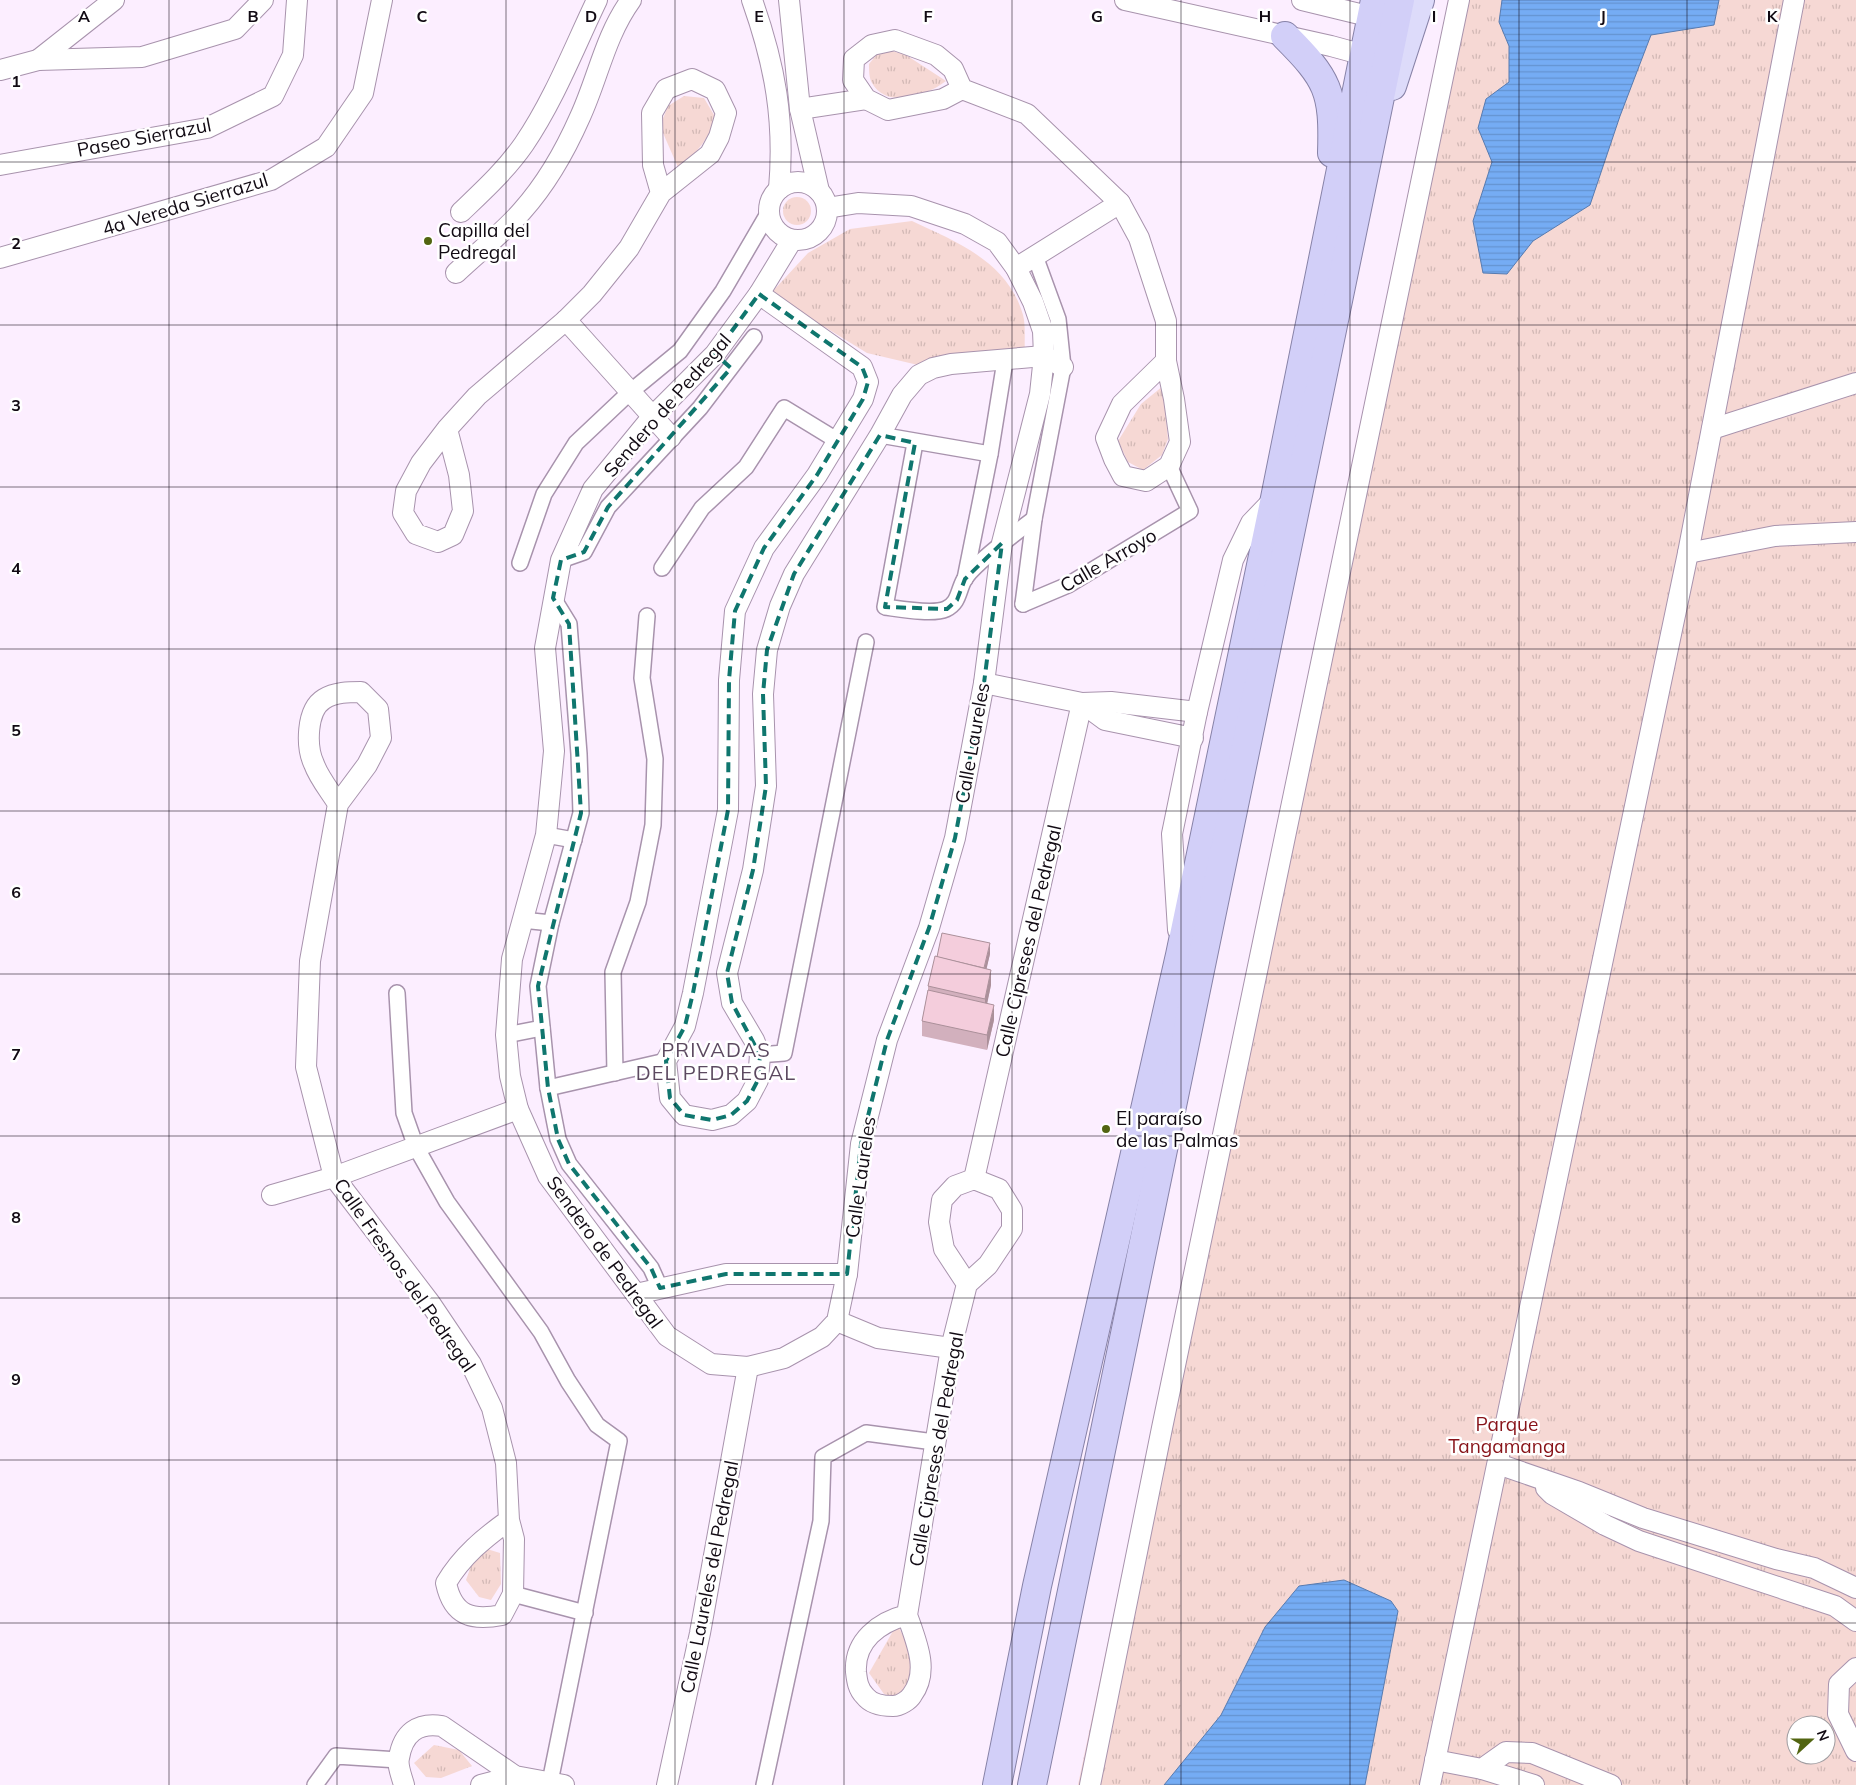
<svg xmlns="http://www.w3.org/2000/svg" width="1856" height="1785" viewBox="0 0 1856 1785" font-family="Mulish,sans-serif">
	<style>
		.park { fill: url(#park-tufts); fill-rule: evenodd }
		.water { fill: url(#water-rules); stroke: #577bb0 }
		.lines { fill: none; stroke-linecap: round; stroke-linejoin: round }
		.pedestrian-casing { stroke: #a893ad; stroke-width: 18 }
		.minor-casing { stroke: #a893ad; stroke-width: 22 }
		.primary-casing { stroke: #8782a7; stroke-width: 30 }
		.trunk-casing { stroke: #8782a7; stroke-width: 30 }
		.pedestrian { stroke: #fff; stroke-width: 15 }
		.minor { stroke: #fff; stroke-width: 20 }
		.primary { stroke: #dddbfa; stroke-width: 28 }
		.trunk { stroke: #d2cff8; stroke-width: 28 }
		.wall { fill: #d2b0bd }
		.shaded-wall { fill: #ab909a }
		.building { fill: #f4cddc; stroke: #ab909a }
		.marked { fill: none; stroke: #0f766e; stroke-width: 4; stroke-dasharray: 10 6; stroke-linejoin: round }
		.grid { fill: none; stroke: #110a13; stroke-width: 1; stroke-opacity: 0.55 }
		.poi-dot { fill: #526511; stroke: #fff; stroke-width: 2 }
		.labels { text-anchor: middle; stroke-width: 5; stroke-linejoin: round; paint-order: stroke }
		.street-label { font-size: 19px; fill: #110a13; stroke: #fff }
		.poi-label { font-size: 19px; fill: #110a13; stroke: #fff; text-anchor: start }
		.park-label { font-size: 19px; fill: #881319; stroke: #fff }
		.neighbourhood-label { font-size: 20px; letter-spacing: 1px; fill: #5c4960; stroke: #fff }
		.grid-label { font-size: 16px; text-anchor: middle; font-weight: bold; fill: #110a13; stroke: #fff; stroke-width: 5; stroke-linejoin: round; paint-order: stroke }
	</style>
	<defs>
		<pattern id="park-tufts" width="24" height="20" patternUnits="userSpaceOnUse" patternTransform="scale(1.25)"><rect width="24" height="20" fill="#f6d8d4"/><path d="M3 7l-1-3M5 7V3M7 7l1-3M15 17l-1-3M17 17v-4M19 17l1-3" fill="none" stroke="#d2b8b5"/></pattern>
		<pattern id="water-rules" width="6" height="5" patternUnits="userSpaceOnUse" patternTransform="scale(1.25)"><rect width="6" height="5" fill="#75acf4"/><path d="M0 2.5h6" fill="none" stroke="#6493d0"/></pattern>
	</defs>
	<rect width="100%" height="100%" fill="#fceeff"/>
	<g class="park">
		<path d="M1451,0H1856V1785H1078ZM1796,1725H1826V1755H1796Z"/>
		<path d="M882,48L906,55L946,81C928,95 887,110 872,83C869,78 869,70 869,64Z"/>
		<path d="M684,96L704,98L717,120L703,143L680,172L660,126L668,106Z"/>
		<circle cx="797" cy="211" r="14"/>
		<path d="M912,221C957,242 1008,262 1023,315C1026,326 1024,342 1025,354L918,365L867,353L784,302L772,292L808,253L850,229Z"/>
		<path d="M1163,386L1168,439L1162,455L1143,470L1128,462L1118,441L1141,404Z"/>
		<path d="M487,1549L500,1553L501,1584L491,1600L479,1597L466,1580L471,1566Z"/>
		<path d="M897,1624L918,1665L909,1686L896,1698L884,1694L869,1673Z"/>
		<path d="M434,1745L459,1750L472,1766L441,1778L426,1777L414,1763Z"/>
	</g>
	<g class="water">
		<path d="M1502,0H1719L1714,25L1651,35L1620,116L1590,205L1533,241L1507,274L1483,273L1473,221L1492,162L1478,128L1486,99L1509,82V46L1499,22Z"/>
		<path d="M1344,1580L1391,1601L1398,1611L1365,1785H1164L1221,1715L1265,1627L1299,1586Z"/>
	</g>
	<g class="lines">
		<g class="pedestrian-casing">
			<g id="pedestrian">
				<path d="M880,435L990,454"/>
				<path d="M915,443L885,607C900,609 933,615 946,609C959,603 958,591 964,580C973,564 1018,531 1034,519"/>
				<path d="M561,560L584,552L608,507L700,408L754,337"/>
				<path d="M520,563L544,494L576,443L629,393L680,351L723,291L769,212"/>
				<path d="M662,568L702,508L746,467L784,408L838,441"/>
				<path d="M965,579L990,454L1005,361"/>
				<path d="M553,598L569,624L579,754L581,813L551,923L538,986L548,1088L558,1139L569,1164L651,1268L660,1288"/>
				<path d="M1023,604L1034,519L1063,367L1058,319L1035,256"/>
				<path d="M1023,604L1068,585L1190,511L1169,466"/>
				<path d="M546,835L574,840"/>
				<path d="M522,920L551,923"/>
				<path d="M397,993L404,1113L416,1147L447,1202L541,1332L568,1381L597,1425L619,1441L550,1782"/>
				<path d="M506,1035L542,1028"/>
				<path d="M760,1055L784,1053L866,642"/>
				<path d="M615,1073L613,972L638,902L653,825L655,759L642,678L647,616"/>
				<path d="M548,1088L666,1061"/>
				<path d="M513,1594L585,1613"/>
				<path d="M315,1785L336,1756L398,1760"/>
				<path d="M764,1785L821,1521L823,1457L866,1433L934,1442"/>
			</g>
		</g>
		<g class="minor-casing">
			<g id="minor">
				<path d="M752,0C775,65 785,120 779,189"/>
				<path d="M789,0L800,109L819,191"/>
				<path d="M1125,0L1331,46L1364,55"/>
				<path d="M1302,0L1372,17"/>
				<path d="M38,60L114,0"/>
				<path d="M0,70L38,60L142,57L235,29L263,0"/>
				<path d="M962,89L943,99L888,110L866,99L853,80L854,59L872,45L895,40L936,55L953,69L962,89L1027,114L1120,203L1139,238L1166,321V361L1174,399L1180,442L1169,466L1146,481L1123,476L1114,459L1106,438L1122,404L1166,361"/>
				<path d="M800,109L866,99"/>
				<path d="M0,165L207,128L273,96L293,55L297,0"/>
				<circle cx="798" cy="211" r="29"/>
				<path d="M461,212C483,191 506,170 524,144C554,100 574,48 597,0"/>
				<path d="M792,240L759,294L715,354L652,417L593,489L561,560L545,648L554,751L546,835L512,959L506,1035L510,1076L518,1109L548,1176L667,1336L711,1364L748,1367L784,1358L822,1337L837,1321L847,1274L861,1144L887,1040L929,928L955,838L984,683L1002,543L1040,394L1044,356L1043,331L1033,302L1016,268L997,242L965,224L911,206L858,203L827,208"/>
				<path d="M0,258L271,180L326,147L363,93L382,0"/>
				<path d="M1016,268L1120,203"/>
				<path d="M456,273C478,252 503,233 522,211C547,183 565,151 580,117C598,78 605,36 631,0"/>
				<path d="M759,294L862,367L868,382L863,399L817,475L764,548L735,611L729,680L728,810L693,993L685,1026L666,1061L670,1098L684,1115L712,1120L731,1115L747,1101L758,1080L760,1055L754,1040L732,1003L727,973L753,870L766,786L763,694L767,650L780,606L794,574L880,435L902,395L919,375L933,368L951,364L1044,356L1063,367"/>
				<path d="M566,320L671,437"/>
				<path d="M447,429L459,475L463,511L453,535L438,542L416,534L403,513L406,491L421,463L447,429L477,396L566,320L592,294L629,248L661,193L710,154L719,137L726,113L715,90L692,79L666,89L652,113L653,165L661,193"/>
				<path d="M1712,429L1856,383"/>
				<path d="M1688,553L1775,536L1856,532"/>
				<path d="M984,683L1082,703L1111,702L1197,712"/>
				<path d="M1082,703L1105,720L1193,738"/>
				<path d="M338,804C330,791 319,778 314,764C306,747 306,710 324,699C335,692 349,692 361,692L378,709L381,738L367,765L338,804L310,961L306,1067L334,1177L430,1303L471,1364L492,1408L506,1463L509,1520L514,1539L513,1594L502,1615C472,1621 453,1616 446,1583C462,1556 484,1538 509,1520"/>
				<path d="M1178,930L1172,834L1197,712L1233,560L1251,523L1275,498"/>
				<path d="M974,1179L1082,703"/>
				<path d="M272,1195L334,1177L518,1109"/>
				<path d="M636,1294L726,1274H847"/>
				<path d="M837,1321L878,1338L951,1348"/>
				<path d="M1498,1464L1579,1492L1643,1518L1776,1559L1814,1568L1856,1588"/>
				<path d="M1546,1488L1552,1494L1605,1525L1639,1541L1835,1606L1856,1621"/>
				<path d="M907,1615C879,1622 854,1641 856,1672C857,1681 858,1689 865,1696C871,1704 884,1706 893,1706C900,1706 909,1700 912,1695C930,1671 916,1641 907,1615L951,1348L967,1284L988,1265L1012,1229V1210L999,1189L974,1179L955,1186L942,1200L939,1222L944,1249L967,1284"/>
				<path d="M1856,1668L1839,1684L1838,1714L1856,1751"/>
				<path d="M1435,1760L1482,1769L1506,1752L1532,1753L1611,1785"/>
				<path d="M1482,1769L1534,1785"/>
				<path d="M404,1785C402,1777 397,1766 399,1758C403,1733 418,1722 442,1726L515,1776L564,1785"/>
				<path d="M481,1785L515,1776"/>
				<path d="M667,1785L700,1633L748,1367"/>
				<path d="M1090,1785L1162,1428L1459,0"/>
				<path d="M1430,1785L1688,553L1794,0"/>
			</g>
		</g>
		<g class="primary-casing">
			<path id="primary" d="M1392,86L1420,0"/>
		</g>
		<g class="trunk-casing">
			<g id="trunk">
				<path d="M1285,36C1328,79 1334,91 1332,153"/>
				<path d="M997,1785L1037,1586L1180,955L1275,498L1375,0"/>
				<path d="M1032,1785L1400,0"/>
			</g>
		</g>
		<use href="#pedestrian" class="pedestrian"/>
		<use href="#minor" class="minor"/>
		<use href="#primary" class="primary"/>
		<use href="#trunk" class="trunk"/>
	</g>
	<path class="wall" d="M990,954L986,969L991,985L987,1003L994,1020L987,1050L922,1036V1021L928,990V986L937,957Z"/>
	<g class="shaded-wall">
		<path d="M990,943V954L984,980V970Z"/>
		<path d="M991,970V985L985,1014V999Z"/>
		<path d="M994,1005V1020L987,1050V1035Z"/>
	</g>
	<g class="building">
		<path d="M942,933L990,943L984,968L937,957Z"/>
		<path d="M935,956L991,970L985,999L928,986Z"/>
		<path d="M928,990L994,1005L987,1035L922,1021Z"/>
	</g>
	<path class="marked" d="M759,294L862,367L868,382L863,399L817,475L764,548L735,611L729,680L728,810L693,993L685,1026L666,1061L670,1098L684,1115L712,1120L731,1115L747,1101L758,1080L760,1055L732,1003L727,973L753,870L766,786L763,694L767,650L794,574L880,435L915,443L885,607L947,609L957,600L965,579L1002,543L984,683L955,838L929,928L887,1040L861,1144L847,1274H726L660,1288L651,1268L569,1164L558,1139L548,1088L538,986L581,813L569,624L553,598L561,560L584,552L608,507L731,368L715,354Z"/>
	<path class="grid" d="M169,0V1785M337,0V1785M506,0V1785M675,0V1785M844,0V1785M1012,0V1785M1181,0V1785M1350,0V1785M1519,0V1785M1687,0V1785M0,162H1856M0,325H1856M0,487H1856M0,649H1856M0,811H1856M0,974H1856M0,1136H1856M0,1298H1856M0,1460H1856M0,1623H1856"/>
	<g class="poi-dot">
		<circle cx="428" cy="241" r="5"/>
		<circle cx="1106" cy="1129" r="5"/>
	</g>
	<g class="labels">
		<g class="street-label">
			<text transform="translate(144 137) rotate(-11)" y="7">Paseo Sierrazul</text>
			<text transform="translate(185 204) rotate(-17)" y="7">4a Vereda Sierrazul</text>
			<text transform="translate(667 405) rotate(-49)" y="7">Sendero de Pedregal</text>
			<text transform="translate(1108 560) rotate(-30)" y="7">Calle Arroyo</text>
			<text transform="translate(972 743) rotate(-80)" y="7">Calle Laureles</text>
			<text transform="translate(1028 941) rotate(-77)" y="7">Calle Cipreses del Pedregal</text>
			<text transform="translate(860 1177) rotate(-82)" y="7">Calle Laureles</text>
			<text transform="translate(605 1252) rotate(54)" y="7">Sendero de Pedregal</text>
			<text transform="translate(405 1275) rotate(55)" y="7">Calle Fresnos del Pedregal</text>
			<text transform="translate(936 1449) rotate(-80)" y="7">Calle Cipreses del Pedregal</text>
			<text transform="translate(709 1577) rotate(-79)" y="7">Calle Laureles del Pedregal</text>
		</g>
		<g class="poi-label">
			<text x="438" y="237">Capilla del<tspan x="438" dy="22">Pedregal</tspan></text>
			<text x="1116" y="1125">El paraíso<tspan x="1116" dy="22">de las Palmas</tspan></text>
		</g>
		<g class="park-label">
			<text x="1507" y="1431">Parque<tspan x="1507" dy="22">Tangamanga</tspan></text>
		</g>
		<g class="neighbourhood-label">
			<text x="716" y="1057">PRIVADAS<tspan x="716" dy="23">DEL PEDREGAL</tspan></text>
		</g>
	</g>
	<g class="grid-label">
		<text x="84" y="22">A</text>
		<text x="253" y="22">B</text>
		<text x="422" y="22">C</text>
		<text x="591" y="22">D</text>
		<text x="759" y="22">E</text>
		<text x="928" y="22">F</text>
		<text x="1097" y="22">G</text>
		<text x="1265" y="22">H</text>
		<text x="1434" y="22">I</text>
		<text x="1603" y="22">J</text>
		<text x="1772" y="22">K</text>
		<text x="16" y="87">1</text>
		<text x="16" y="249">2</text>
		<text x="16" y="411">3</text>
		<text x="16" y="574">4</text>
		<text x="16" y="736">5</text>
		<text x="16" y="898">6</text>
		<text x="16" y="1060">7</text>
		<text x="16" y="1223">8</text>
		<text x="16" y="1385">9</text>
	</g>
	<g transform="translate(1811 1740) rotate(69)"><circle r="24" fill="#ffffff" stroke="#a09da1"/>
	<path d="M0-4L9 19L0 12L-9 19Z" fill="#526511"/>
	<text y="-8" font-size="14" font-weight="bold" text-anchor="middle" fill="#110a13">N</text>
	</g>
</svg>
